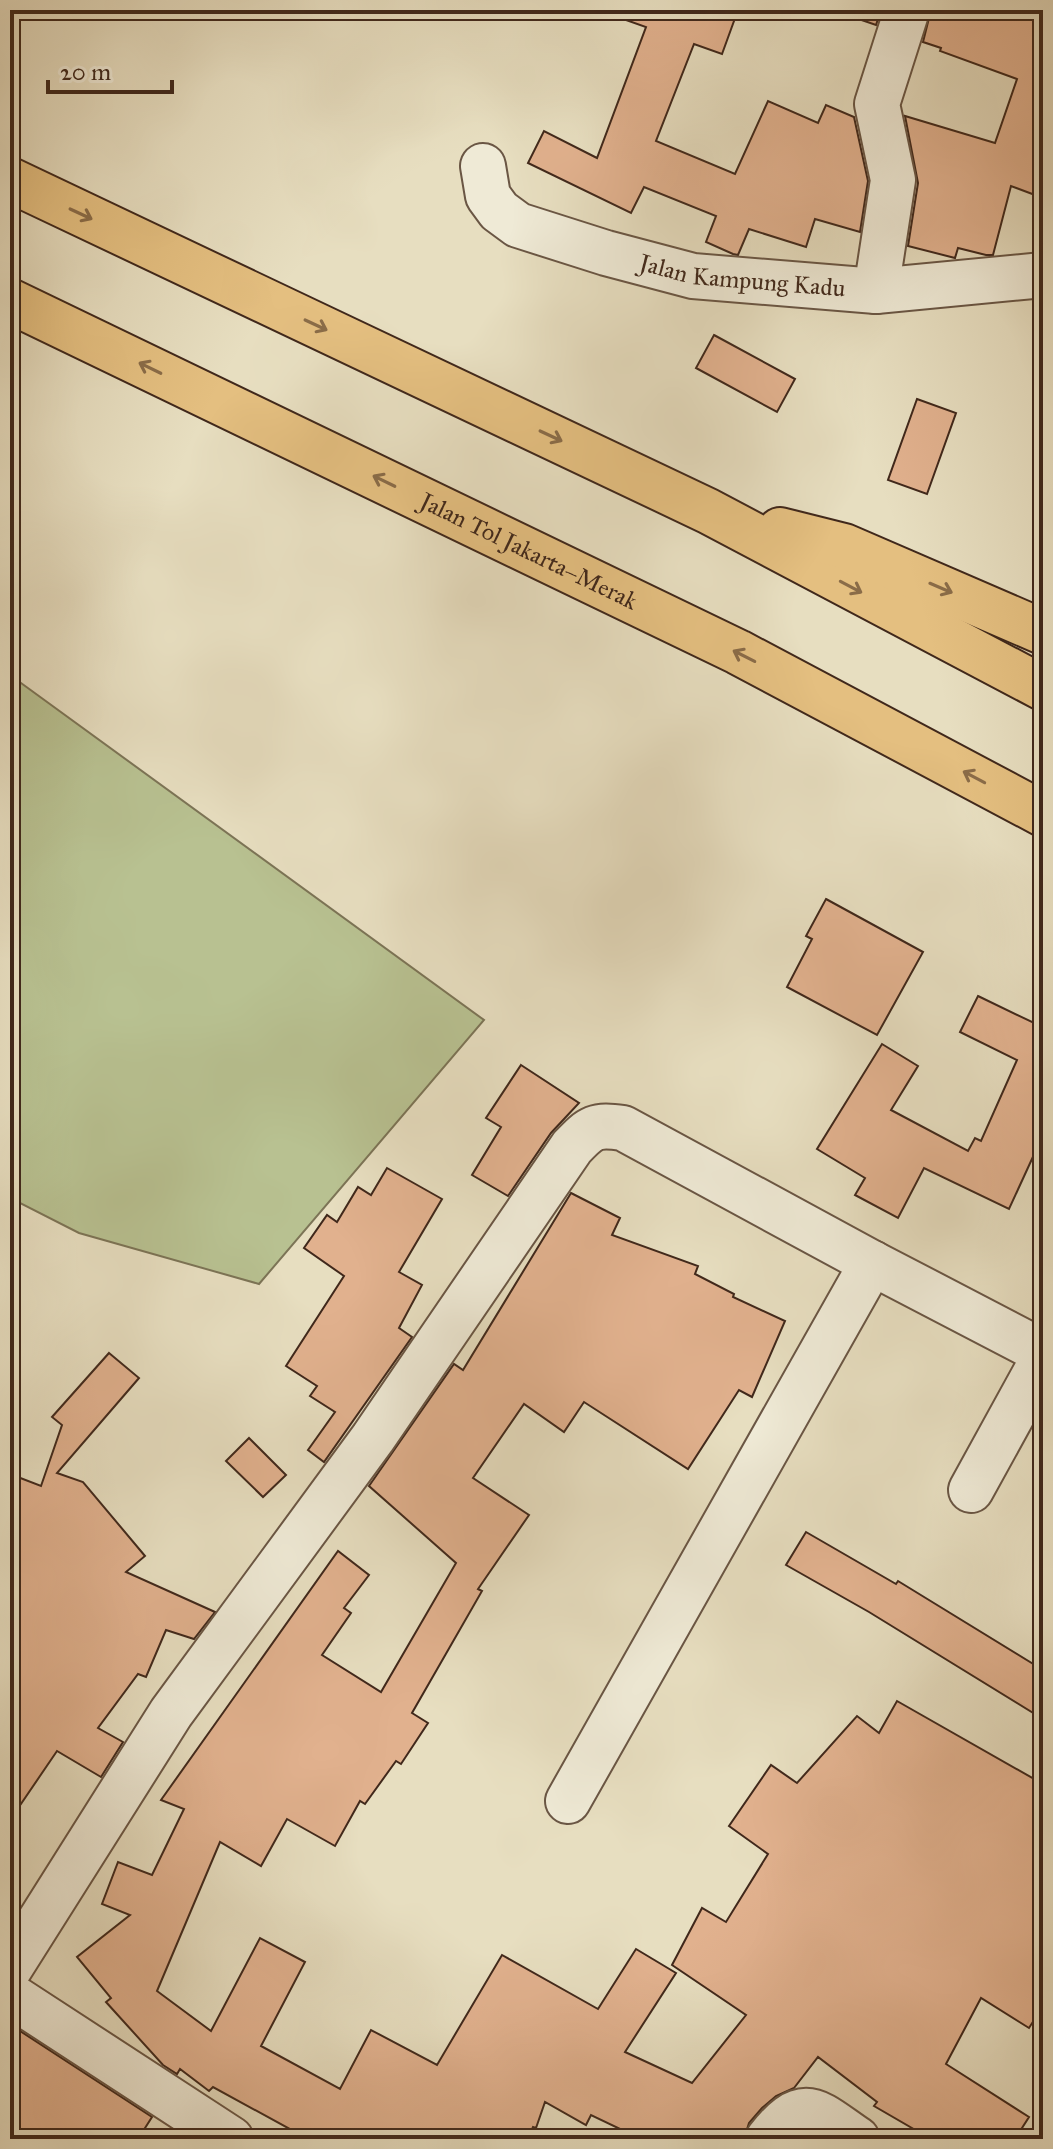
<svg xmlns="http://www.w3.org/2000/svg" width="1053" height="2149" viewBox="0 0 1053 2149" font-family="'IM FELL Great Primer',serif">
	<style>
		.green { fill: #b8c191; stroke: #7c7456; stroke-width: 2 }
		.building { fill: #e1b18e; stroke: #40281b; stroke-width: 2 }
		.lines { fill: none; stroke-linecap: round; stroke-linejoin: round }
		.minor-casing { stroke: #6a5644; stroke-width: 48 }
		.highway-casing { stroke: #40281b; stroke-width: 48 }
		.minor { stroke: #efead6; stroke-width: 44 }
		.highway { stroke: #e4bf80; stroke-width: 44 }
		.oneway { stroke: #8a6c48 }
		.labels { text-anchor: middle; stroke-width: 8; stroke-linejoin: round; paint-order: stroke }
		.street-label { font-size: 24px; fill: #40281b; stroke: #efead6 }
	</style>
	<rect width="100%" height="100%" fill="#e7dec0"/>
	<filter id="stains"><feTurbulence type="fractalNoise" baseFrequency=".0025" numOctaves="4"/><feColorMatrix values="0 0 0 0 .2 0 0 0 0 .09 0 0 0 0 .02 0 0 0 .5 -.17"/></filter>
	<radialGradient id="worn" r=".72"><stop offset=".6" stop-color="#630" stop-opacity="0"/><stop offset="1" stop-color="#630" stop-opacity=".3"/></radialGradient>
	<path class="green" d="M10,675L484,1020L259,1284L79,1233L10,1198Z"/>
	<g class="building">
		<path d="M613,10H738L722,54L694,44L656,141L735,174L768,101L818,123L826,105L854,117L868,181L860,232L815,219L806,247L749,229L738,255L733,254L706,242L716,216L644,187L631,213L528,163L544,131L597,158L646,27L612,15Z"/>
		<path d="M848,10H881L876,25L847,15Z"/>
		<path d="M931,10H1043V198L1011,186L993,255H986L958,248L955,258L908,246L918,183L905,116L995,143L1017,79L940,51L941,48L923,42Z"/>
		<path d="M714,335L795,379L777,412L696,368Z"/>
		<path d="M917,399L956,413L927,494L888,480Z"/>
		<path d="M826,899L923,952L877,1035L787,987L812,939L806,936Z"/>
		<path d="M978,996L1034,1023L1043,1002V1135L1009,1209L924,1168L898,1218L855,1195L865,1178L817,1149L882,1044L918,1066L891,1110L968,1151L975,1138L981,1141L1017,1060L960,1032Z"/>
		<path d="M521,1065L579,1103L551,1133L508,1196L472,1175L501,1127L486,1118Z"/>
		<path d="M387,1168L442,1199L399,1272L422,1285L399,1328L412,1337L324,1462L308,1450L335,1412L310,1396L317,1386L286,1366L344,1276L304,1248L327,1215L337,1222L358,1187L371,1195Z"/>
		<path d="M571,1193L620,1218L612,1235L698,1266L695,1274L734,1294L733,1297L785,1321L752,1397L739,1390L688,1469L584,1402L564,1432L524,1404L473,1478L529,1515L478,1589L482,1591L412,1713L428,1723L401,1764L396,1761L365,1804L360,1801L335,1846L287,1819L261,1866L220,1842L157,1991L211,2031L260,1938L305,1962L261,2046L340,2089L371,2030L437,2065L502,1955L598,2009L636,1949L676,1973L625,2052L692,2083L746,2015L672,1965L702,1908L726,1922L768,1854L729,1826L771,1765L797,1783L857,1716L879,1733L897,1701L1043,1784V2006L1029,2028L981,1998L946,2064L1029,2117L1015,2139H931L874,2106L877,2102L818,2057L794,2088L776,2096L762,2108L749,2123L744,2139H641L591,2115L586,2125L545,2102L536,2128L533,2127L528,2139H308L213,2087L209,2091L180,2069L177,2074L163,2065L106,2002L111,1998L77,1957L130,1915L102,1904L118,1862L152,1875L184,1809L161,1800L338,1551L369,1575L344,1608L351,1613L322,1655L381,1692L456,1563L369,1486L454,1364L463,1370Z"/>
		<path d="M109,1353L139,1378L57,1473L83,1482L145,1556L126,1572L215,1612L194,1639L166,1630L146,1677L138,1674L98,1728L123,1742L101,1777L57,1751L10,1820V1474L41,1486L62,1425L52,1417Z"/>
		<path d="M249,1438L286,1475L263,1497L226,1461Z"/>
		<path d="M806,1532L896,1584L898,1581L1043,1670V1719L869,1612L786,1565Z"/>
		<path d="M17,2029L152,2117L138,2139H10V2039Z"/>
	</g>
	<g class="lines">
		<g class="minor-casing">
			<g id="minor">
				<path id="s1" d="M483,166L488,196L499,211L518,225L606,253L693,276L876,291L1043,275"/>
				<path d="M876,291L893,180L877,104L907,10"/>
				<path d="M971,1490L1043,1359"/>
				<path d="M568,1801L872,1263"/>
				<path d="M10,1968L171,1713L373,1438L572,1147C591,1127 595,1124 623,1128L872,1263L1043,1352"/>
				<path d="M10,1995L231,2139"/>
				<path d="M768,2139C804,2092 817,2112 857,2139"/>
			</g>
		</g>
		<g class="highway-casing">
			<g id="highway">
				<path d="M10,180L708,511L1043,688"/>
				<path id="s2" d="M10,301L738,652L1043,814"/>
				<path d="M780,530L844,546L1043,632"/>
			</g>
		</g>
		<use href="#minor" class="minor"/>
		<use href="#highway" class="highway"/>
	</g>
	<defs><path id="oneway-shaft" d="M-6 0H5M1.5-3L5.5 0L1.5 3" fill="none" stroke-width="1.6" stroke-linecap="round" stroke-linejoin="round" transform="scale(2)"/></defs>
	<g class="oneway">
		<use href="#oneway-shaft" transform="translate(81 214) rotate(25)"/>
		<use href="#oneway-shaft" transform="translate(316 325) rotate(25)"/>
		<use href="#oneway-shaft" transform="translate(150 368) rotate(-154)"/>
		<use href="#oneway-shaft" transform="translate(551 436) rotate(25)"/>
		<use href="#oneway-shaft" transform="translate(384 481) rotate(-154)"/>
		<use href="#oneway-shaft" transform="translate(851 587) rotate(28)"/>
		<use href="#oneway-shaft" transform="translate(941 588) rotate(23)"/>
		<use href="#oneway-shaft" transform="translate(744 656) rotate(-153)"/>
		<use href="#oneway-shaft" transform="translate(974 777) rotate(-152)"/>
	</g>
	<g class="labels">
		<g class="street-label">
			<text dy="8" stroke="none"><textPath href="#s1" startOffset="304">Jalan Kampung Kadu</textPath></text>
			<text dy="8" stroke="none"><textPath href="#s2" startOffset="576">Jalan Tol Jakarta–Merak</textPath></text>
		</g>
	</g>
	<rect width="1053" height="2149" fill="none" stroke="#e7dec0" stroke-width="40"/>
	<rect x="12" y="12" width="1029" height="2125" fill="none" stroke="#40281b" stroke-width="4"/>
	<rect x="20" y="20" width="1013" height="2109" fill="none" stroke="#40281b" stroke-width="2"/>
	<path d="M48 80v12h124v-12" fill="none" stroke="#40281b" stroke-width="4"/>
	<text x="60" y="80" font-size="24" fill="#40281b" stroke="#efead6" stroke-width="6" paint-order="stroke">20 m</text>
	<rect width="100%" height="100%" filter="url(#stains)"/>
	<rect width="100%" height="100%" fill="url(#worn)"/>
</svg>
